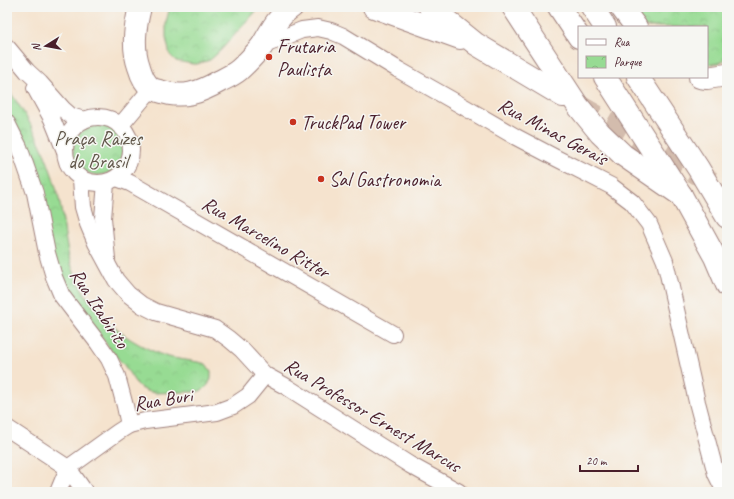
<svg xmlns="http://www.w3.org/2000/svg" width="734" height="499" viewBox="0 0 734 499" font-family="Caveat,sans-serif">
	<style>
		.park { fill: url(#park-crowns); stroke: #707d5f }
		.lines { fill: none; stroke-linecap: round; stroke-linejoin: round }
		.primary-tunnel { stroke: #d3bcad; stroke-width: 22; stroke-dasharray: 22 11; stroke-linecap: butt }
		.minor-casing { stroke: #a0817c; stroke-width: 18 }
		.secondary-casing { stroke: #a0817c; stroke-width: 24 }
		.primary-casing { stroke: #a0817c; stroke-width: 24 }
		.minor { stroke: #fff; stroke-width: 16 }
		.secondary { stroke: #fff; stroke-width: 22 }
		.primary { stroke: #fff; stroke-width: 22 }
		.poi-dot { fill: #c8321e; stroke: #f6f6f2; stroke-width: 1.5 }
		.labels { text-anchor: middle; stroke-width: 3; stroke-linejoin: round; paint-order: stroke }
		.poi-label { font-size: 20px; fill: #4a1f2b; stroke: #f6f6f2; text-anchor: start }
		.street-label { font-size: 20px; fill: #4a1f2b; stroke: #f6f6f2 }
		.park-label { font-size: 20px; fill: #61574a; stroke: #f6f6f2 }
	</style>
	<defs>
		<pattern id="park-crowns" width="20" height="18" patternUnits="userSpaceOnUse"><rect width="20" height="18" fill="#97db93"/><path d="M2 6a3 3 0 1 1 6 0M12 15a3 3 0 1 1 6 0" fill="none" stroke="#84bc7f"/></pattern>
	</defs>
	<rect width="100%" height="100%" fill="#f6f6f2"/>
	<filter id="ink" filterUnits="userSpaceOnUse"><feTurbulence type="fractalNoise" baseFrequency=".025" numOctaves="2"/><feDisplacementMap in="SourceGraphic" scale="8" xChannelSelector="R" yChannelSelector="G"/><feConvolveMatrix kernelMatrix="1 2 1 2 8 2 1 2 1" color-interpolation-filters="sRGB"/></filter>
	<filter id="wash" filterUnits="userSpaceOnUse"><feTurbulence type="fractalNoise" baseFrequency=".012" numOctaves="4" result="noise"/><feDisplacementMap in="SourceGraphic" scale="16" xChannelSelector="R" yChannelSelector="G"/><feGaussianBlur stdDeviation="0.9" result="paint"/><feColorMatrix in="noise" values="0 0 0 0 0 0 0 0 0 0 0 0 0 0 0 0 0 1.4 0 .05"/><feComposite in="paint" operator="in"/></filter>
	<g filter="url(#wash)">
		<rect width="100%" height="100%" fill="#f5e3ce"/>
		<g class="park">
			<path d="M170,7H260L219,52L210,60L197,64H193L176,61L170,55L166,38V22Z"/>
			<path d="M625,7H727V59L719,63L707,65V27H642Z"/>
			<path d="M7,88C30,118 47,154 57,191C63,213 64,235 69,257C80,300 113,334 153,351C161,355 170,358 179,359C188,361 197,361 206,364L211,371V378L210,381L208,385L203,390L196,392H186L155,393L147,391L141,388L135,382L124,365L114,354L60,282L16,128L7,115Z"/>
			<circle cx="98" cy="150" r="25"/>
		</g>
	</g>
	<g filter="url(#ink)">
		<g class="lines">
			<path class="primary-tunnel" d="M578,105L727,191"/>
			<g class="minor-casing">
				<g id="minor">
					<path d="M262,46L302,30L318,28L331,31L343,36L399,70L466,108L516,137L556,158L611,186L632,202L649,224L665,261L697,402L716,474L725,492"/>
					<path d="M7,47L27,71L40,83L63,109L71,116L84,120"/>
					<path d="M35,88L52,119L65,151"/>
					<circle cx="98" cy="150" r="33"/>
					<path d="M7,123L19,147L35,193L47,253L54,277L62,296L98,343L109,359L117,376L125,406L129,425"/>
					<path d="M120,126L151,89"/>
					<path d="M117,178L130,183L393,334"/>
					<path d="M81,179L83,207L88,224L96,243L116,280L128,294L142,305L156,312L215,329L229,339L242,350L265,375L287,387L410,465L459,492"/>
					<path d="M106,183L103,218L107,259"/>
					<path d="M7,428L68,468L85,492"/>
					<path d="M58,492L68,468L118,432L129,425L145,421L217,412L233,406L248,396L265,375"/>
				</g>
			</g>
			<g class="secondary-casing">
				<path id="secondary" d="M140,7C135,27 132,47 139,67C141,74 144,83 151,88C153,90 157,90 159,91C183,99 199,93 220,81C226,78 233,75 239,70C247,63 255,54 262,46"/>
			</g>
			<g class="primary-casing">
				<g id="primary">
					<path d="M374,7L460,38"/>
					<path d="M430,7L476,44L563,96"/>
					<path d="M513,7L578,106L600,133L623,155L681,195"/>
					<path d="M559,7L579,37"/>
					<path d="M592,7L605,27"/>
					<path d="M621,7L636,27"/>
					<path d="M262,46C270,32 278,16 292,7"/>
					<path d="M605,77L681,195L715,257L727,285"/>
					<path d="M638,77L698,168L727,217"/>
					<path d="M700,77L707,78L727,75"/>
				</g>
			</g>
			<use href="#minor" class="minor"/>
			<use href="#secondary" class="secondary"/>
			<use href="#primary" class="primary"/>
		</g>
	</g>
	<g class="poi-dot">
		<circle cx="269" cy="57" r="4"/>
		<circle cx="293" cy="122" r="4"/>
		<circle cx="321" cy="179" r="4"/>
	</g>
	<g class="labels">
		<g class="poi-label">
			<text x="277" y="53">Frutaria<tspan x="277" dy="23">Paulista</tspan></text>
			<text x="301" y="129">TruckPad Tower</text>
			<text x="329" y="186">Sal Gastronomia</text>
		</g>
		<g class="street-label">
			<text transform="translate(553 131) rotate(28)" y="7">Rua Minas Gerais</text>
			<text transform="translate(266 237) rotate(30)" y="7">Rua Marcelino Ritter</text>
			<text transform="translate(100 308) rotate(57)" y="7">Rua Itabirito</text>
			<text transform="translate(163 399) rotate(-9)" y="7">Rua Buri</text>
			<text transform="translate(373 415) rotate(31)" y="7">Rua Professor Ernest Marcus</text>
		</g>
		<g class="park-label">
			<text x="98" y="145">Praça Raízes<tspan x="98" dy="23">do Brasil</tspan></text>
		</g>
	</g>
	<rect width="734" height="499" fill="none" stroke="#f6f6f2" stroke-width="24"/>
	<rect x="578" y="26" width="130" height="52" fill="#f6f6f2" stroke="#b1a0a2"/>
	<rect x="586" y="39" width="20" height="6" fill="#ffffff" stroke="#b1a0a2"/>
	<text x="614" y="46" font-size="12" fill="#4a1f2b">Rua</text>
	<rect x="586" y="56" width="20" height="12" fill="url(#park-crowns)" stroke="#b1a0a2"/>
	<text x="614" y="66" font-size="12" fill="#4a1f2b">Parque</text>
	<g transform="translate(46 46) rotate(259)" stroke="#f6f6f2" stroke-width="3" paint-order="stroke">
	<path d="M0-3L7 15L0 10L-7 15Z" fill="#4a1f2b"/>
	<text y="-6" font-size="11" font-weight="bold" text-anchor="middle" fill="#4a1f2b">N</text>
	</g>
	<path d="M580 465v6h58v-6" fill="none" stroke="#4a1f2b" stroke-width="2"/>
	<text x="586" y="465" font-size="12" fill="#4a1f2b" stroke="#f6f6f2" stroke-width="3" paint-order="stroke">20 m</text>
</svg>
